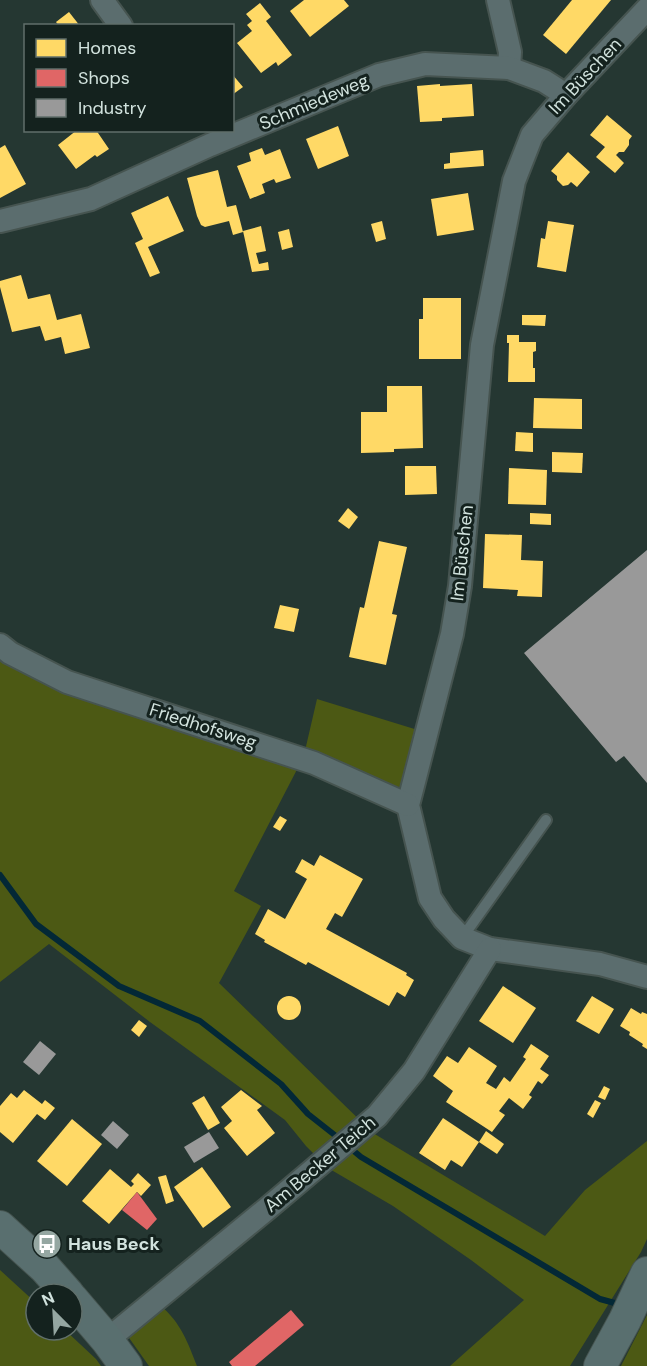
<svg xmlns="http://www.w3.org/2000/svg" width="647" height="1366" viewBox="0 0 647 1366" font-family="'DM Sans',sans-serif">
	<style>
		.green { fill: #4c5914 }
		.homes { fill: #ffd966 }
		.shops { fill: #e06666 }
		.industry { fill: #999 }
		.lines { fill: none; stroke-linecap: round; stroke-linejoin: round }
		.stream { stroke: #032836; stroke-width: 6 }
		.service-casing { stroke: #465450; stroke-width: 14 }
		.minor-casing { stroke: #465450; stroke-width: 26 }
		.secondary-casing { stroke: #465450; stroke-width: 34 }
		.service { stroke: #5b6d6e; stroke-width: 10 }
		.minor { stroke: #5b6d6e; stroke-width: 22 }
		.secondary { stroke: #596f6f; stroke-width: 32 }
		.labels { text-anchor: middle; stroke-width: 6; stroke-linejoin: round; paint-order: stroke }
		.street-label { font-size: 18px; fill: #d2e3de; stroke: #14221e }
		.poi-label { font-size: 18px; font-weight: bold; fill: #d2e3de; stroke: #14221e; text-anchor: start }
	</style>
	<rect width="100%" height="100%" fill="#253732"/>
	<g class="green">
		<path d="M0,654L304,755L317,699L421,731L405,801L304,756L234,891L261,906L219,983L373,1133L545,1236L585,1190L647,1141V1239L641,1252L570,1366H450L524,1300L471,1260L393,1206L328,1168L306,1146L285,1120L150,1022L49,944L0,982Z"/>
		<path d="M0,1270L36,1303V1330H65L96,1359L101,1366H0Z"/>
		<path d="M161,1306C181,1323 188,1343 197,1366H149L127,1335Z"/>
		<path d="M647,1315V1366H621Z"/>
	</g>
	<g class="homes">
		<path d="M304,0H344L349,6L310,37L290,11Z"/>
		<path d="M572,0H611L566,54L543,35Z"/>
		<path d="M260,3L271,17L266,21L292,55L278,66L276,62L261,73L237,43L252,31L247,25L252,21L246,14Z"/>
		<path d="M69,12L80,26H59L56,22Z"/>
		<path d="M232,74L243,87L232,95Z"/>
		<path d="M440,84V86L472,84L474,116L442,118V121L420,122L417,86Z"/>
		<path d="M607,115L632,136L629,140V145L624,152H619L616,155L624,163L615,173L596,157L605,147L590,135Z"/>
		<path d="M338,126L349,156L318,169L306,139Z"/>
		<path d="M77,130H96L109,149L97,157L95,155L76,169L58,145Z"/>
		<path d="M5,145L26,184L0,198V148Z"/>
		<path d="M262,148L265,155L280,149L291,178L276,183L274,179L262,184L265,193L250,199L237,166L251,161L249,153Z"/>
		<path d="M483,150L484,166L444,169V164L450,163V153Z"/>
		<path d="M568,152L590,172L577,187L571,182L568,185L563,186L557,180V176L551,171Z"/>
		<path d="M218,170L227,207L236,205L243,232L233,235L229,221L205,227L201,225L197,216L187,178Z"/>
		<path d="M468,193L474,230L437,236L431,199Z"/>
		<path d="M168,196L184,231L148,247L160,273L150,277L135,243L143,239L131,213Z"/>
		<path d="M382,221L386,239L376,242L371,224Z"/>
		<path d="M548,221L574,225L566,272L537,267L541,238L545,239Z"/>
		<path d="M261,226L266,251L256,253L259,264L268,262L269,270L252,272L243,231Z"/>
		<path d="M289,229L293,247L282,250L278,232Z"/>
		<path d="M21,275L28,299L50,294L57,320L81,314L90,348L65,354L61,337L45,341L40,326L12,332L0,287V281Z"/>
		<path d="M423,298H461V359H419V319H423Z"/>
		<path d="M522,315H546L545,326L522,325Z"/>
		<path d="M507,335H519V342H536V351L533,352V368H535V382H508L509,343H507Z"/>
		<path d="M387,386H422L423,448L394,449V452L361,453V412H387Z"/>
		<path d="M534,398L582,399V429L533,428Z"/>
		<path d="M516,432L533,433V452L515,451Z"/>
		<path d="M552,452L583,453L582,473L552,472Z"/>
		<path d="M405,466H436L437,494L405,495Z"/>
		<path d="M509,468L547,470L546,505L508,504Z"/>
		<path d="M348,508L358,517L349,529L338,521Z"/>
		<path d="M530,513L551,514V525L530,524Z"/>
		<path d="M485,534L522,535L521,560L543,561L542,597L517,596L518,590L483,588Z"/>
		<path d="M379,541L407,547L392,614L397,615L386,665L349,657L360,607L364,608Z"/>
		<path d="M280,605L299,609L294,632L274,628Z"/>
		<path d="M280,816L287,820L280,831L273,827Z"/>
		<path d="M320,855L363,879L342,917L335,913L326,929L407,973L406,975L414,980L405,997L397,992L389,1006L308,962L306,965L264,942L265,940L255,934L268,909L285,919L307,879L295,872L302,859L314,866Z"/>
		<path d="M503,986L536,1008L513,1043L479,1021Z"/>
		<circle cx="289" cy="1008" r="12"/>
		<path d="M592,996L614,1009L599,1034L576,1021Z"/>
		<path d="M631,1008L641,1014L642,1012L647,1014V1049L642,1046L643,1044L629,1035L630,1032L620,1026Z"/>
		<path d="M139,1020L147,1026L139,1037L131,1030Z"/>
		<path d="M531,1044L549,1056L540,1069L549,1075L542,1084L538,1081L529,1095L532,1097L523,1109L509,1098L499,1111L505,1115L492,1132L446,1102L453,1091L433,1076L447,1056L458,1063L469,1047L497,1066L486,1083L496,1089L504,1077L510,1082L526,1059L523,1057Z"/>
		<path d="M604,1086L610,1089L605,1100L598,1097Z"/>
		<path d="M24,1090L42,1104L45,1100L55,1108L45,1120L37,1114L13,1143L0,1132V1106L11,1093L17,1098Z"/>
		<path d="M241,1090L262,1106L257,1110L275,1133L247,1156L224,1128L232,1121L221,1107Z"/>
		<path d="M204,1096L220,1123L208,1130L192,1103Z"/>
		<path d="M595,1100L601,1103L593,1118L587,1114Z"/>
		<path d="M443,1118L479,1142L462,1167L451,1160L445,1170L419,1153Z"/>
		<path d="M72,1119L102,1144L67,1186L37,1161Z"/>
		<path d="M486,1131L504,1144L497,1154L479,1142Z"/>
		<path d="M202,1167L231,1207L203,1228L174,1187Z"/>
		<path d="M110,1169L131,1187L134,1184L131,1181L138,1173L151,1185L141,1196L137,1192L109,1224L82,1201Z"/>
		<path d="M166,1175L174,1201L166,1204L158,1177Z"/>
	</g>
	<g class="shops">
		<path d="M137,1192L157,1219L147,1230L122,1210Z"/>
		<path d="M291,1310L304,1325L255,1366H232L229,1362Z"/>
	</g>
	<g class="industry">
		<path d="M647,550V783L624,756L616,762L524,653Z"/>
		<path d="M40,1041L56,1054L39,1075L23,1062Z"/>
		<path d="M113,1121L129,1135L117,1149L101,1135Z"/>
		<path d="M209,1132L219,1148L194,1163L184,1147Z"/>
	</g>
	<g class="lines">
		<g class="stream">
			<path d="M0,875L36,924L119,986L200,1021L281,1084L308,1114L341,1140"/>
			<path d="M349,1147L361,1157L600,1299L622,1305"/>
		</g>
		<g class="service-casing">
			<path id="service" d="M462,938L546,820"/>
		</g>
		<g class="minor-casing">
			<g id="minor">
				<path d="M102,0L121,26"/>
				<path d="M498,0L510,52L509,68"/>
				<path d="M647,9L566,95L532,135L514,181L482,345L460,586L452,634L408,805L430,898L444,919L462,938L490,949L600,964L647,977"/>
				<path d="M0,221L91,199L210,145L379,75L425,64L509,68L544,81L566,95"/>
				<path d="M0,645L10,653L67,682L314,763L408,805"/>
				<path d="M107,1340L268,1208L377,1116L414,1071L490,949"/>
			</g>
		</g>
		<g class="secondary-casing">
			<g id="secondary">
				<path d="M0,1227L45,1268L68,1294"/>
				<path d="M72,1299L107,1340L126,1366"/>
				<path d="M600,1366L625,1320L647,1273"/>
			</g>
		</g>
		<use href="#service" class="service"/>
		<use href="#minor" class="minor"/>
		<use href="#secondary" class="secondary"/>
	</g>
	<defs>
		<g id="bus-disc" transform="scale(1.5)"><circle r="9.5" fill="#95a7a2" stroke="#14221e"/><path d="M-5-6H5V4H4V6H2V4H-2V6H-4V4H-5ZM-3.5-4V0h7V-4ZM-3.5 1.2v1.5H-2V1.2ZM2 1.2v1.5H3.5V1.2Z" fill="#fff"/></g>
	</defs>
	<g fill-rule="evenodd">
		<use href="#bus-disc" x="47" y="1244"/>
	</g>
	<g class="labels">
		<g class="street-label">
			<text transform="translate(585 76) rotate(-47)" y="6">Im Büschen</text>
			<text transform="translate(314 102) rotate(-23)" y="6">Schmiedeweg</text>
			<text transform="translate(462 553) rotate(-84)" y="6">Im Büschen</text>
			<text transform="translate(203 726) rotate(18)" y="6">Friedhofsweg</text>
			<text transform="translate(320 1164) rotate(-40)" y="6">Am Becker Teich</text>
		</g>
		<g class="poi-label">
			<text x="68" y="1250">Haus Beck</text>
		</g>
	</g>
	<rect x="24" y="24" width="210" height="108" fill="#14221e" stroke="#606f6b" stroke-width="1.5"/>
	<rect x="36" y="39" width="30" height="18" fill="#ffd966" stroke="#606f6b" stroke-width="1.5"/>
	<text x="78" y="54" font-size="18" fill="#d2e3de">Homes</text>
	<rect x="36" y="69" width="30" height="18" fill="#e06666" stroke="#606f6b" stroke-width="1.5"/>
	<text x="78" y="84" font-size="18" fill="#d2e3de">Shops</text>
	<rect x="36" y="99" width="30" height="18" fill="#999999" stroke="#606f6b" stroke-width="1.5"/>
	<text x="78" y="114" font-size="18" fill="#d2e3de">Industry</text>
	<g transform="translate(54 1312) rotate(336)"><circle r="28" fill="#14221e" stroke="#606f6b" stroke-width="1.5"/>
	<path d="M0-4.5L10 22L0 15L-10 22Z" fill="#95a7a2"/>
	<text y="-9" font-size="16" font-weight="bold" text-anchor="middle" fill="#d2e3de">N</text>
	</g>
</svg>
